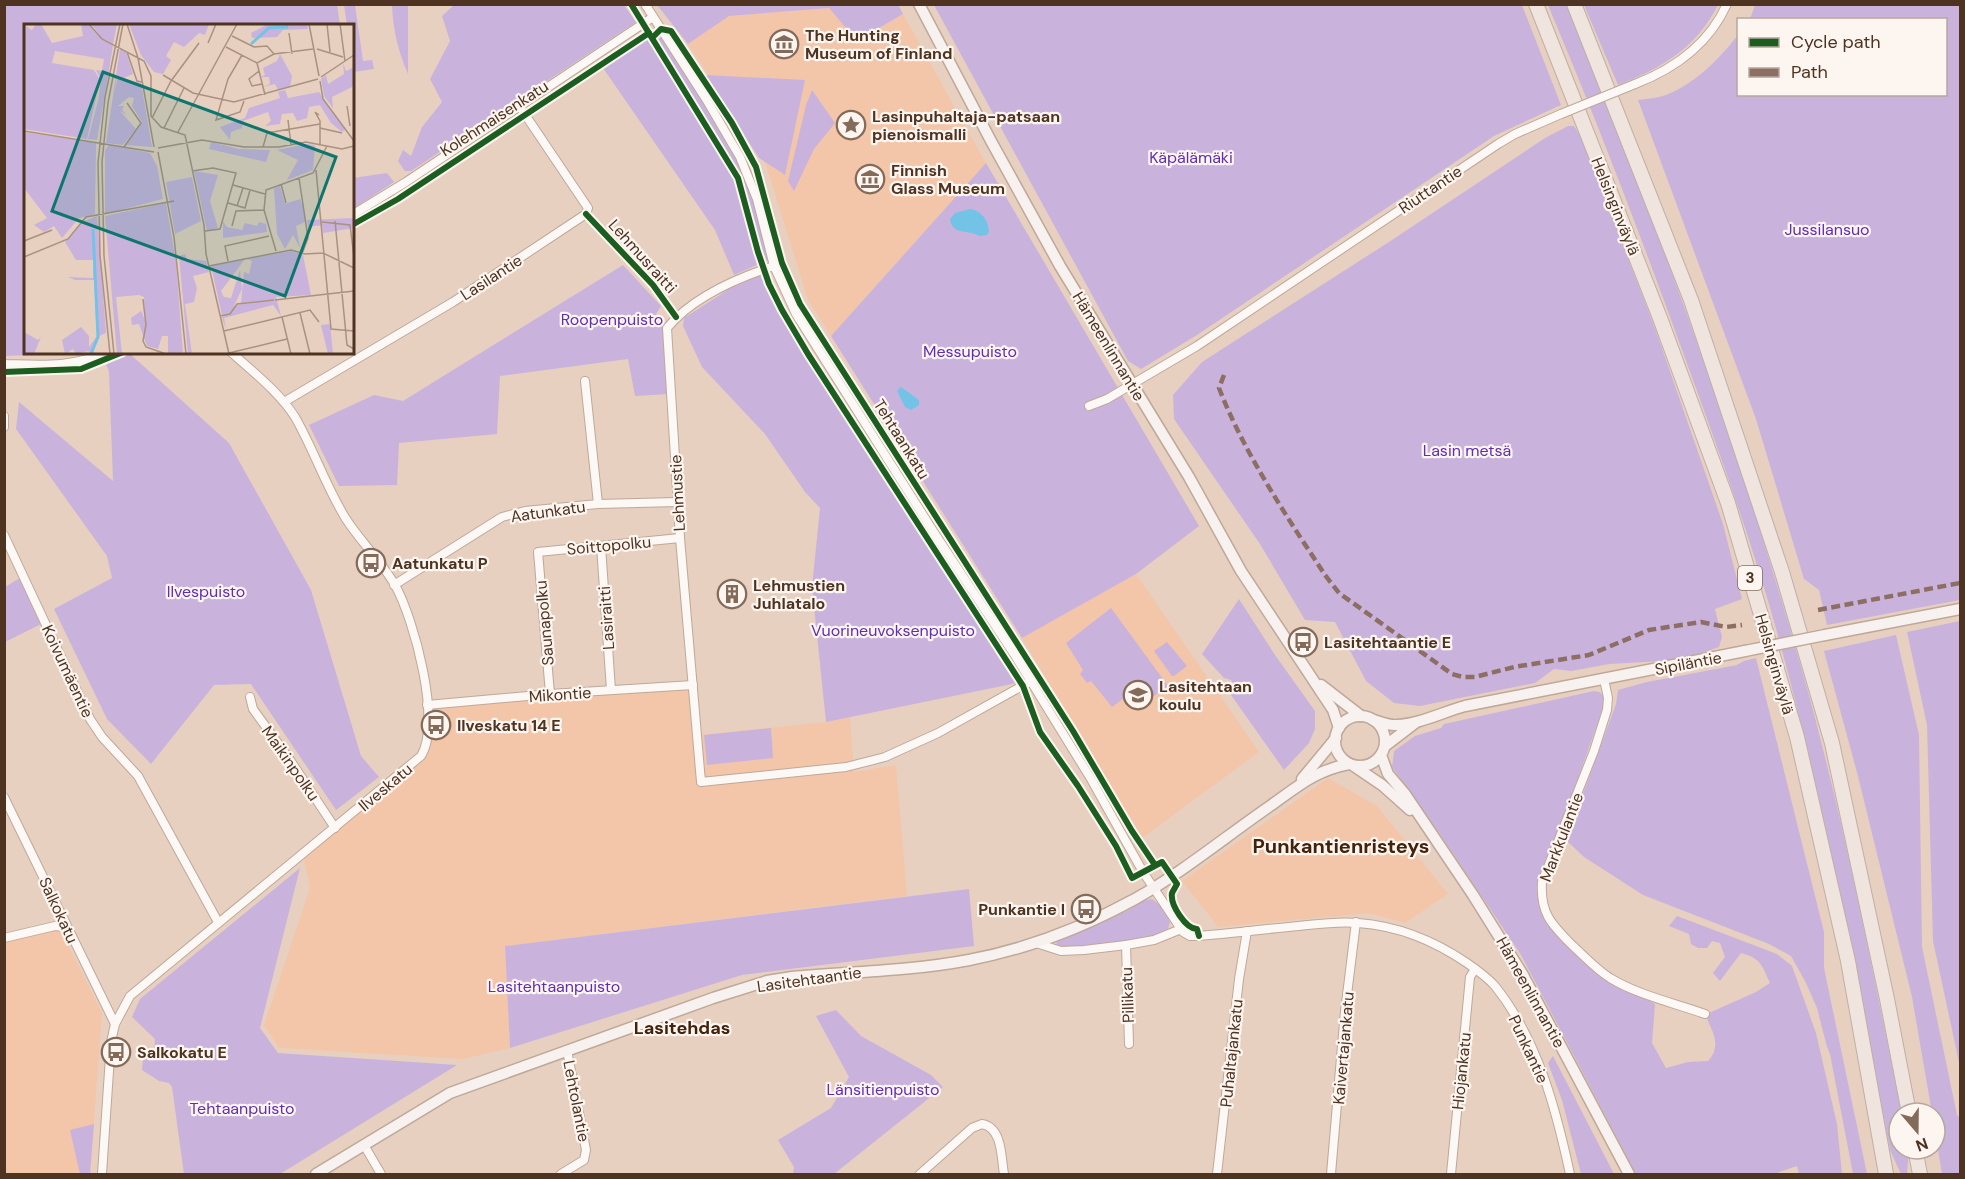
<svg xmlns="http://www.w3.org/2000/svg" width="1965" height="1179" viewBox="0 0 1965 1179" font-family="'DM Sans',sans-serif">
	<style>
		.built { fill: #f3c6a9 }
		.green { fill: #c9b3dd }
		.water { fill: #73c3e7 }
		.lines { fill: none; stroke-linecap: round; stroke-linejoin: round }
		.street-casing { stroke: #bfa898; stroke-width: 10 }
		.secondary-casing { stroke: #bfa898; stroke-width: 13 }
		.highway-casing { stroke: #bfafa5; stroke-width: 16 }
		.street { stroke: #fbf8f6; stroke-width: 8 }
		.secondary { stroke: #f7f2ef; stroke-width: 10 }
		.highway { stroke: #efe4de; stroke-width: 14 }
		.street-bridge-casing { stroke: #bfa898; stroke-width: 10; stroke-linecap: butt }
		.secondary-bridge-casing { stroke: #bfa898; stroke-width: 13; stroke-linecap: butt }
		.street-bridge { stroke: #fbf8f6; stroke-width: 8 }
		.secondary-bridge { stroke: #f7f2ef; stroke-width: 10 }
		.quiet { stroke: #8d6e63; stroke-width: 4.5; stroke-dasharray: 9 4.5; stroke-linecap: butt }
		.cycleway-casing { stroke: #fcf5f0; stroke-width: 10 }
		.cycleway { stroke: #1b5e20; stroke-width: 6 }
		.labels { text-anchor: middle; stroke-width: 4.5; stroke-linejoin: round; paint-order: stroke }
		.shield { fill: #fcf5f0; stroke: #836d5f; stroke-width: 1.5 }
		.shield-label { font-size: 15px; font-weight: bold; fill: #4f3321 }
		.poi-label { font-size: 16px; font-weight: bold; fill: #4f3321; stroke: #fcf5f0; text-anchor: start }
		.street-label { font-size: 16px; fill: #4f3321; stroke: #fcf5f0 }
		.park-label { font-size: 16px; fill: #602db6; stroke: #fcf5f0 }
		.neighbourhood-label { font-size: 18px; font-weight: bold; fill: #42220b; stroke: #fcf5f0 }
		.quarter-label { font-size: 20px; font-weight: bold; fill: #42220b; stroke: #fcf5f0 }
		.inset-river { fill: none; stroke: #73c3e7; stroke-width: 3 }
		.inset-road { fill: none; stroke: #aa9180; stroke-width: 1.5 }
		.view { fill: #0f766e; fill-opacity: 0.15; stroke: #0f766e; stroke-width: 3 }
		.inset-edge { fill: none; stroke: #4f3321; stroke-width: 3 }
	</style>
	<rect width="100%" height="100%" fill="#e7d0c0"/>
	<g class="built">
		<path d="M829,8L858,41L903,14L986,163L831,336L808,300L765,162L688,44L729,16Z"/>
		<path d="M1136,574L1259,752L1142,838L1022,638Z"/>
		<path d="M693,685L698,735L826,722L850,717L854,772L896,765L907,896L505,946L510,1048L463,1059L279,1048L264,1025L310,888L303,854L421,756L427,705Z"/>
		<path d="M1328,778L1377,806L1448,894L1405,923L1369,913L1218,927L1182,881Z"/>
		<path d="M60,928L102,1013L90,1174H5V943Z"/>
	</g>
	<g class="green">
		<path d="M898,4L903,14L857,41L829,8L729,16L688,44L657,5Z"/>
		<path d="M4,5H337L340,25L26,26V352L75,353L5,356Z"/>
		<path d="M344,5H355L363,61L372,60L374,69L353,72L352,26L347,25Z"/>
		<path d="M392,5H408V74C398,51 393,30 392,5Z"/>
		<path d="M454,5H624L636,22L411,171H405L398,161L403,150L411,156L422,127L442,102L430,79L450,41L442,16Z"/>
		<path d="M934,5H1522L1561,105L1494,136L1197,335L1141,369L1128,361Z"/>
		<path d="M1548,5H1567C1657,222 1737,443 1802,670C1843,815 1871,965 1902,1113H1899V1149H1909L1907,1174H1901L1890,1150C1857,976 1824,803 1777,632C1751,539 1718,449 1685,358C1642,239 1597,121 1548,5Z"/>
		<path d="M1584,5H1718C1696,48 1662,68 1618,85Z"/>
		<path d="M1755,5H1960V600L1827,625L1819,590L1804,579L1756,419L1638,100C1647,99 1657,98 1666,95C1695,84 1720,58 1738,35V94H1946V20L1750,19Z"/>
		<path d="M663,38L737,156L754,200L768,260L734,275L715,230L603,68L648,39Z"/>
		<path d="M705,75L805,80L785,175L759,158Z"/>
		<path d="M812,90L835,123L814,149L794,191L788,181L806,105Z"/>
		<path d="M1568,126H1574L1581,137L1656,331L1723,524L1742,599L1715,609L1722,637L1719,647L1682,660L1609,664L1571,671L1554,669L1535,683L1420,706L1394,703L1366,681L1335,622L1305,620L1260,544L1174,419L1173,395L1202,362L1392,240L1545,138Z"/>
		<path d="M986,163L1199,526L1136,574L1022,638L831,336Z"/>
		<path d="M387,173L394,182L353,209V178Z"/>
		<path d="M623,265L661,306L655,316L665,324L669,394L635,396L628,359L500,376L497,434L399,443L397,485L339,486L309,425L374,395L403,401Z"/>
		<path d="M760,275L799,346L1017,683L826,722L812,587L820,508L805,492L765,434L702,367L683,326L684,318L729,289Z"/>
		<path d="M123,353H129L229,443L311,590L361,756L379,777L336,810L251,684L214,685L151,764L107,719L54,609L112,578L107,556L16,429L19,402L113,481L109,372L106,363Z"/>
		<path d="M20,578L41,624L5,642V587Z"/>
		<path d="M1239,599L1275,655L1315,711V729L1309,743L1284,770L1231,695L1234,685L1231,680L1224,678L1202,654Z"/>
		<path d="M1111,608L1168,686L1141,705L1131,693L1112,707L1091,681L1087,683L1080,674L1083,670L1066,643Z"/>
		<path d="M1960,621V1067L1933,941L1927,725L1907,632Z"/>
		<path d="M1896,635L1919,735L1922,947L1957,1115L1960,1118V1174H1942L1935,1131V1113H1932L1912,997L1858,776L1824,651Z"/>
		<path d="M1167,642L1187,666L1174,676H1172L1154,651Z"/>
		<path d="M1756,658L1824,932V968L1867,1174H1853L1830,1054L1827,1047L1817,1008L1806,983L1791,956L1769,944L1643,895L1584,857L1566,840L1616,704L1618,690L1647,682L1737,665L1744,661Z"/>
		<path d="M1594,691L1600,692L1603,696V708L1558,835L1541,913L1608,981L1639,995L1655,1004L1652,1043L1666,1068L1688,1062L1708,1061C1721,1047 1714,1034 1707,1019L1709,1013L1756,992L1770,983C1762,966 1761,958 1741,953L1720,981L1713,973L1725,957L1720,943L1712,941L1707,948H1698L1691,944L1689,934L1669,926L1677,916L1777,954L1792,966L1816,1033L1837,1124L1842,1174H1799L1797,1166L1774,1174H1636L1521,955L1440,834L1392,767L1394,751L1415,736L1441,728L1444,724Z"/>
		<path d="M771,728L773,758L707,765L704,735Z"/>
		<path d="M300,868L260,1028L278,1053L457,1065L280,1174H184L172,1087L169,1083L159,1081L142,1070L143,1058L154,1052L155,1039L132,1017L140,999Z"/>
		<path d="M969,889L974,946L742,975L510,1048L505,946Z"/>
		<path d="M1152,899L1161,906L1170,922L1168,929L1162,934L1114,943L1064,948L1056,945L1057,941L1127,911L1143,901Z"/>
		<path d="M836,1010L861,1036L931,1075L943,1087L834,1174H793L794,1167L778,1140L831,1108L849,1077L816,1016Z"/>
		<path d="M1553,1056L1614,1174H1581L1562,1100L1548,1063Z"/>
		<path d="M94,1124L90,1174H80L70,1130Z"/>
	</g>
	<g class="water">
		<path d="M970,209C982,211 988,220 989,231L987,235L979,236C969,229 952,236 950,219L955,213Z"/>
		<path d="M901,387L919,400V405L911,410L905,407L897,391Z"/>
	</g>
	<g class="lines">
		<g class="street-casing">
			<g id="street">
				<path d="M645,4L706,99L740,157L757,199L774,266L796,314L935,534L1014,654L1091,779L1143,872L1183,932L1190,936H1199C1233,933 1266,929 1299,926C1318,924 1338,921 1358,923C1399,926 1433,940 1467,963C1477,970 1487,977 1495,986C1538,1040 1556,1109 1570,1174"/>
				<path d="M1635,84C1674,69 1709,44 1727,4"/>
				<path d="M352,215L406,182L653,17"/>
				<path d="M774,266C737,278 692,298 667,328L680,538L701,782L846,767L885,757L938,733L1031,681"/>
				<path d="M4,364C42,365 71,368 106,352"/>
				<path d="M284,402L453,302L586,214L588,208L520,107"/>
				<path d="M1089,406L1107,399L1197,346L1498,144L1515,134L1561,114"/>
				<path d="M4,416V427"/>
				<path d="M598,504L677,502"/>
				<path d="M4,535L90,719L102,737L138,776L218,922"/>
				<path d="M601,546L611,690"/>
				<path d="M394,585L502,517L525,511L598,504L585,381"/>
				<path d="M1604,679L1608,698L1607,710L1594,751L1542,882C1540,913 1551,924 1572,945C1584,956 1596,969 1610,978C1638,995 1674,1003 1705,1014"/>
				<path d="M550,694L538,552L680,538"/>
				<path d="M250,697L253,709L290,760L335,828"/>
				<path d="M427,705L550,694L693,685"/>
				<path d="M4,797L115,1024"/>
				<path d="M4,938L55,926L66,927"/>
				<path d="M1036,943L1061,951L1084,950L1126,945L1154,940L1181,929"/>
				<path d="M1126,945L1129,1044"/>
				<path d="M364,1145L381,1174"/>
				<path d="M102,1174L111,1042L115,1024L130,996L421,756C442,722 414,619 395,585C381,561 361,542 346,519C326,487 314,450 295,417C279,392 253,372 231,352"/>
				<path d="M561,1174L584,1160L586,1150L567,1050"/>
				<path d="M920,1174L972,1128L982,1124C1003,1128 1001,1158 1004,1174"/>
				<path d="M1217,1174L1239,979L1247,931"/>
				<path d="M1331,1174L1345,1011L1356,922"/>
				<path d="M1451,1174L1470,977L1475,969"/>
			</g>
		</g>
		<g class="secondary-casing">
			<g id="secondary">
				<path d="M919,4L991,141L1060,266L1189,477L1241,571L1333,710L1339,728"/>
				<path d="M1825,635L1960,609"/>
				<path d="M1321,685L1361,716"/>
				<circle cx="1360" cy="741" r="25"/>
				<path d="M1373,720C1381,722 1389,726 1397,725C1420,724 1443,712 1465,706L1745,651"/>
				<path d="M1385,746L1415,723"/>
				<path d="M1381,755L1388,774L1405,794L1473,895L1523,975L1629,1174"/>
				<path d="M1354,766L1382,785L1410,810"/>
				<path d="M1302,779L1336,738"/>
				<path d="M316,1174L450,1093L713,998L767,981L792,977C851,972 911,971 969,960C1026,949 1084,927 1135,899C1183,872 1225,837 1270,806C1297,787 1316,770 1349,764"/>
			</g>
		</g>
		<g class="highway-casing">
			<g id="highway">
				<path d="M1536,4L1660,318L1728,503L1797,737L1848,961L1886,1174"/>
				<path d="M1574,4L1691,300L1782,572L1832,743L1887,999L1909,1113"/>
				<path d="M1915,1149L1920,1174"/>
			</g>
		</g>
		<use href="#street" class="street"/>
		<use href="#secondary" class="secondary"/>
		<use href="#highway" class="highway"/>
		<g class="street-bridge-casing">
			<path id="street-bridge" d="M1561,114L1635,84"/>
		</g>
		<g class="secondary-bridge-casing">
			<path id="secondary-bridge" d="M1745,651L1825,635"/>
		</g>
		<use href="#street-bridge" class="street-bridge"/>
		<use href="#secondary-bridge" class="secondary-bridge"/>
		<g class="quiet">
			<path d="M1224,375L1219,388C1244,453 1287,517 1325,575L1339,593L1452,674L1463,677H1475L1514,667L1589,655L1649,630L1701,622L1726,627L1742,625"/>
			<path d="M1818,610L1960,583"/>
		</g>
		<g class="cycleway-casing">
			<g id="cycleway">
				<path d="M631,4L738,178L758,252L769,284L782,310L808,354L1023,686L1040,732L1078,786L1116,846L1132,878L1162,862L1177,884C1176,886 1173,891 1172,893C1170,905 1186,929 1197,929L1199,936"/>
				<path d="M653,37L661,29L671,31L732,123L756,167L782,263L800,304L1073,731L1132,831L1155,865"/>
				<path d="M586,214L653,285L676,317"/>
				<path d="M352,225L398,199L649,33"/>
				<path d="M4,372L81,369L123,352"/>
			</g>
		</g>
		<use href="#cycleway" class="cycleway"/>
	</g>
	<defs>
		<g id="museum-ring" transform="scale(1.5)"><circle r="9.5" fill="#fcf5f0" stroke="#846a59" stroke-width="1.5"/><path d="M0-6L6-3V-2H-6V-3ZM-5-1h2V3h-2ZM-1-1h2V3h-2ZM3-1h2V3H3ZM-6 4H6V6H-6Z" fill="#846a59"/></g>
		<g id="sight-ring" transform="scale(1.5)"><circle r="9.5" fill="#fcf5f0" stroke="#846a59" stroke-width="1.5"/><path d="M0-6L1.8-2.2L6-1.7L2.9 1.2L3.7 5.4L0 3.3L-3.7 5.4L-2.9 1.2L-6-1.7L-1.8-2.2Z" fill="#846a59"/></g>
		<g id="bus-ring" transform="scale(1.5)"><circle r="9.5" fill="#fcf5f0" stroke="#846a59" stroke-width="1.5"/><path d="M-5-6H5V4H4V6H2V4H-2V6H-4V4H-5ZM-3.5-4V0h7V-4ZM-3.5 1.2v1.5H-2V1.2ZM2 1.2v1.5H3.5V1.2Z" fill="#846a59"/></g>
		<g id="building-ring" transform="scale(1.5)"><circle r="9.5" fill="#fcf5f0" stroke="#846a59" stroke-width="1.5"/><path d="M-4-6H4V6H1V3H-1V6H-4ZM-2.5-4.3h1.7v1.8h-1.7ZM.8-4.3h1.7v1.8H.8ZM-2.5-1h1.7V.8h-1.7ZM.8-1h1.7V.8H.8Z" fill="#846a59"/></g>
		<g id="school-ring" transform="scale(1.5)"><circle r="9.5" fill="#fcf5f0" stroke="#846a59" stroke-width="1.5"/><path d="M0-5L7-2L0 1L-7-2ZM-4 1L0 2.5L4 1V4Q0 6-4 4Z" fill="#846a59"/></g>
	</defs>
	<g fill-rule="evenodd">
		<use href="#museum-ring" x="784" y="44"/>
		<use href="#sight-ring" x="851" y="125"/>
		<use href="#museum-ring" x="870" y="179"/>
		<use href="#bus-ring" x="371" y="563"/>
		<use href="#building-ring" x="732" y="594"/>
		<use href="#bus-ring" x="1303" y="642"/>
		<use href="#school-ring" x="1138" y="695"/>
		<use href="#bus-ring" x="436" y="725"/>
		<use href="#bus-ring" x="1086" y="909"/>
		<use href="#bus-ring" x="116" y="1052"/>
	</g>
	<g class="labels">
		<rect class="shield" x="1738" y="566" width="24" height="24" rx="4.5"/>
		<g class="shield-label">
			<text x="1750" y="583">3</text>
		</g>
		<g class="poi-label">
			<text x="805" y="41">The Hunting<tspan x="805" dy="18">Museum of Finland</tspan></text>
			<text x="872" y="122">Lasinpuhaltaja-patsaan<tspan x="872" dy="18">pienoismalli</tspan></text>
			<text x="891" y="176">Finnish<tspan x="891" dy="18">Glass Museum</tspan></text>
			<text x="392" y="569">Aatunkatu P</text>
			<text x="753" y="591">Lehmustien<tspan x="753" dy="18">Juhlatalo</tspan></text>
			<text x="1324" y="648">Lasitehtaantie E</text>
			<text x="1159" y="692">Lasitehtaan<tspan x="1159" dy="18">koulu</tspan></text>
			<text x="457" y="731">Ilveskatu 14 E</text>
			<text x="1065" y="915" text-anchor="end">Punkantie I</text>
			<text x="137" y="1058">Salkokatu E</text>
		</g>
		<g class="street-label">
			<text transform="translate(494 118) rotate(-33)" y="6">Kolehmaisenkatu</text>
			<text transform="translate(1430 189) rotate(-34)" y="6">Riuttantie</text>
			<text transform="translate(1616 206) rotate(68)" y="6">Helsinginväylä</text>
			<text transform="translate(643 256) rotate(48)" y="6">Lehmusraitti</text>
			<text transform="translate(491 277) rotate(-33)" y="6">Lasilantie</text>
			<text transform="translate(1109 346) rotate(59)" y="6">Hämeenlinnantie</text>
			<text transform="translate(902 439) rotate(58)" y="6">Tehtaankatu</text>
			<text transform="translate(677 493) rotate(-93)" y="6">Lehmustie</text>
			<text transform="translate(548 511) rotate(-8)" y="6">Aatunkatu</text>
			<text transform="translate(609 545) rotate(-5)" y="6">Soittopolku</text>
			<text transform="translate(606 618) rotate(-94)" y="6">Lasiraitti</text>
			<text transform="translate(544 623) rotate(-95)" y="6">Saunapolku</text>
			<text transform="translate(1688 663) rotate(-11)" y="6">Sipiläntie</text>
			<text transform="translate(1775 664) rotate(74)" y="6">Helsinginväylä</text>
			<text transform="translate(68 671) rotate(65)" y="6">Koivumäentie</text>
			<text transform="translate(560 694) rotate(-4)" y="6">Mikontie</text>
			<text transform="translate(291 763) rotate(55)" y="6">Maikinpolku</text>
			<text transform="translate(385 787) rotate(-40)" y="6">Ilveskatu</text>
			<text transform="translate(1561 837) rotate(-69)" y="6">Markkulantie</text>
			<text transform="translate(59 910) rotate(65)" y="6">Salkokatu</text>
			<text transform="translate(809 979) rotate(-8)" y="6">Lasitehtaantie</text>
			<text transform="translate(1531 992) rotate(61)" y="6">Hämeenlinnantie</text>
			<text transform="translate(1127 995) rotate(-92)" y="6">Pillikatu</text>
			<text transform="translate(1343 1048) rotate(-85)" y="6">Kaivertajankatu</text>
			<text transform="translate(1529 1049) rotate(65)" y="6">Punkantie</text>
			<text transform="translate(1231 1053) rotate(-84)" y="6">Puhaltajankatu</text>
			<text transform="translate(1461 1071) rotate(-84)" y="6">Hiojankatu</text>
			<text transform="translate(577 1101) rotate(79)" y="6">Lehtolantie</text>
		</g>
		<g class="park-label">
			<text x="1191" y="163">Käpälämäki</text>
			<text x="1827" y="235">Jussilansuo</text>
			<text x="612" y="325">Roopenpuisto</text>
			<text x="970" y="357">Messupuisto</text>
			<text x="1467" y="456">Lasin metsä</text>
			<text x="206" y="597">Ilvespuisto</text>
			<text x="893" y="636">Vuorineuvoksenpuisto</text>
			<text x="554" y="992">Lasitehtaanpuisto</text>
			<text x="883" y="1095">Länsitienpuisto</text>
			<text x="242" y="1114">Tehtaanpuisto</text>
		</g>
		<g class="neighbourhood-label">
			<text x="682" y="1034">Lasitehdas</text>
		</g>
		<g class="quarter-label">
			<text x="1341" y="853">Punkantienristeys</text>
		</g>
	</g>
	<g transform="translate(24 24)">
		<rect width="330" height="330" fill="#e7d0c0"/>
		<path d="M12,0H17L28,19L59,12L57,0H64L89,22L73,116L64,115L74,77L77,56L72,46L78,47L80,35L31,27L28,39L70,46L76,56L63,115L0,105V1L8,6ZM67,0H93L89,20L78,13ZM105,0H185L181,11L175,9L160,23L150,18L142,32L147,36L139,50L130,48L117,31ZM244,0H283L284,5L259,6L253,13L228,14L227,9ZM96,25L102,28L109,50L100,54L93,51L90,70L94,53L117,59L128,123L101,121L118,98L108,82L110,74L105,73L94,82H100L98,86L103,91L96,87L112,105L99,121L82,119ZM256,30L268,52L266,63L254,66L251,60L239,63L246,60L245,53H237L241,51L239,44L253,37ZM319,39L322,47L330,43V62L308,73L309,84L300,72L297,55L302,51L304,60L320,50ZM261,66L264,74L295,68L321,106L318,108L307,99L296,81L285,83L283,94L273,97L269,89L258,90L256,100L241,102L247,97L244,88L219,97L218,104L207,108L206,116L196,103L221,94L225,84L256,74L254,68ZM0,108L72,119L71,190L55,194L38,214L30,202L20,208L10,201L23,194L0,164ZM187,118L215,125L246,126L242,138L185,125ZM283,120L291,121L289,146L263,156L274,136L253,126ZM85,121L126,129L133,142L139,175L81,190V126ZM170,147L194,151L186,177L194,204L183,207ZM168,153L177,197L151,210L142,158ZM256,162L261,180L276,175L279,182L281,198L272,202L276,224L269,211L261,225L253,210L250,164ZM142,179L152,238L159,330H144V312H138L134,325L123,322L115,300L108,301L107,294L117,287L121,296L120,273L115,271L92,273L98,330H93L81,192ZM73,192L82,309L75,312L68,330L64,327L52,330L49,325L41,330L38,316L57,303L65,312V323L73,312L70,256H51L44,253L69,254V236H52L41,218L58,198ZM330,194V204L299,209L298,201L284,203L283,196ZM199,197L203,203L218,206L221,199L233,202L235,198L242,200L243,208L199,214ZM267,227L279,231L287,271L252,273L257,292L249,281L200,294L202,306L198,293L212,281L250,276L217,279L220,248L225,250L228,237L223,235ZM161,230L163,235L182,237L185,248L169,252L173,264L170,278L161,280L168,330H164L155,232ZM221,235L197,267L200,273L207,274L216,246L218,265L207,288L198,291L187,242ZM306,300L309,330H304L297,301ZM0,308L14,316L17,313L10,330H0Z" fill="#c9b3dd"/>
		<path class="inset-river" d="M227,20L245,4L264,3M67,330L74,313L69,205"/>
		<path class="inset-road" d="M65,0L78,15L120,37L127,52V92L137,103L161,111L180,201L182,230L205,330M103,0L114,34L130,123M285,0L295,52M303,0L306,28M316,0L321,37M265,9L268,30M208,12L230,23L243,22L250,30M184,19L192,0M202,23L233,39L250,30L289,25M293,25L319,33M103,28L113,57L118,58M218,31L204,55L192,96L216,88L220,77M233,39L241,71M235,47L225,55L228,62L238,60M139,51L169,69L210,78L294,55M297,53L330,31M296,57L299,75L330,117M323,82L326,102M295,91L291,88L296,97V120M128,94L147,57L175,19M264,96L267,121M140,104L160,64M296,104L318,109M0,107L130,128M154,108L213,0M100,123L117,99L103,79M239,123L243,109L296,100M134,124L178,116L220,123H255L282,118L318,125L330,122M134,128L150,213L162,330M292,146L307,305L330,307M168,147L189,144L212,149L196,205L181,207M275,154L284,214L278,230M257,160L262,179M209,161L241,170M204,179L221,184L226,166M213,182L219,164M311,197L323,321L330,325M298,198L326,201L330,233M208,202L212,187L240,186M0,217L28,206M252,227L240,186L242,166L289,149L303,122M0,233L44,215L62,193L150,177M204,237L201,222L245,212M185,242L267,226L281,230L299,229L330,244M119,275L122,301L119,317L122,323L142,330M251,276L330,267M276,289L286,330M196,292L206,290L213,280L250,276M258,293L267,330M200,307L286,286L295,298M205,329L263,315M86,330L76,232L74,139L81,73L96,0M90,330L80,232L78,138L84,79L99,0"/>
		<path class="view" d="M79,48L312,133L261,272L28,187Z"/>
		<rect width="330" height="330" class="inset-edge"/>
	</g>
	<rect width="1965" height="1179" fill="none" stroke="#4f3321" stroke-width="12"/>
	<rect x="1737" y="18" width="210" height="78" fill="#fcf5f0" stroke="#b7a79d" stroke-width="1.5"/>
	<rect x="1749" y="38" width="30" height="9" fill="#1b5e20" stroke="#b7a79d" stroke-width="1.5"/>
	<text x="1791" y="48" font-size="18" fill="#4f3321">Cycle path</text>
	<rect x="1749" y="68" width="30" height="9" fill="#8d6e63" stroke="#b7a79d" stroke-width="1.5"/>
	<text x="1791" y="78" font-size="18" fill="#4f3321">Path</text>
	<g transform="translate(1917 1131) rotate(160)"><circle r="28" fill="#fcf5f0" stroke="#b7a79d" stroke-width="1.5"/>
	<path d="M0-4.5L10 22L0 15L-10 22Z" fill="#846a59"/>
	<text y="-9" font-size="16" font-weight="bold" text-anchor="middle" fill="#4f3321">N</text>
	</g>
</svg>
